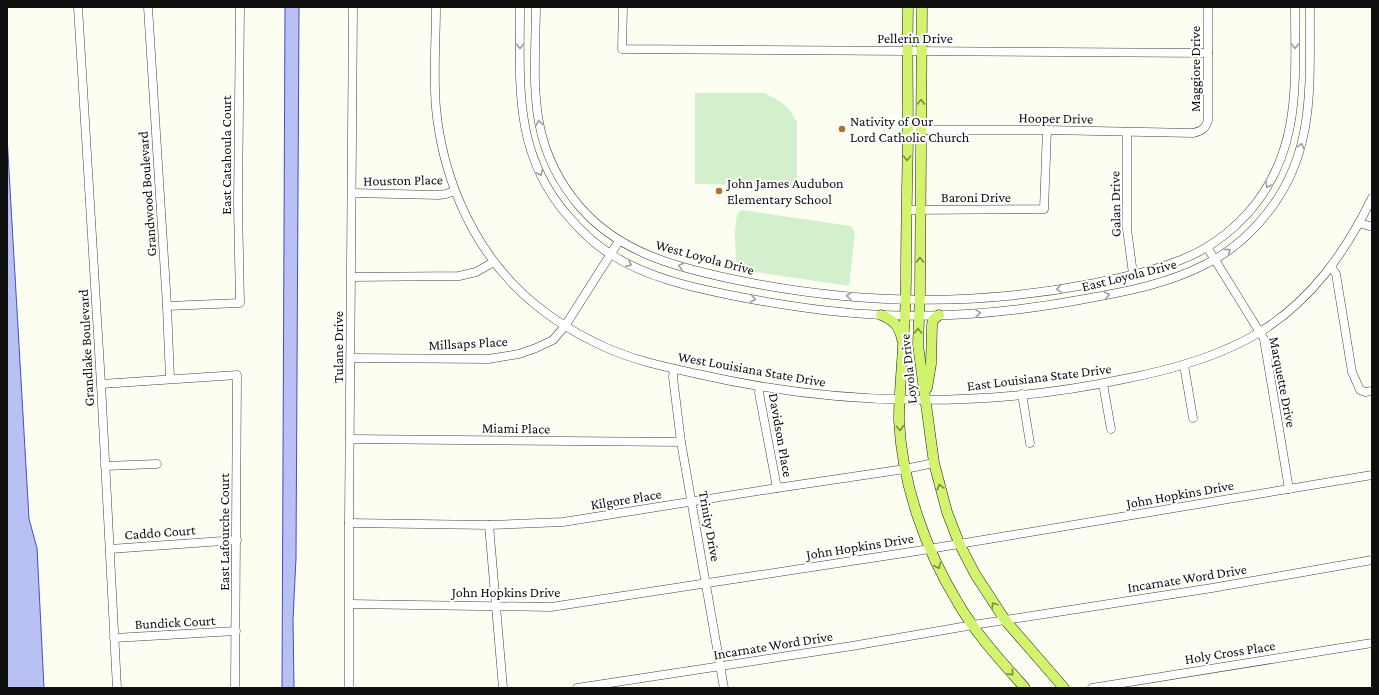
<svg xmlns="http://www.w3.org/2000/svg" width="1379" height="695" viewBox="0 0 1379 695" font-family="'Crimson Pro',serif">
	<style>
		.pitch { fill: #d3f0cd }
		.water { fill: #b8c0f4; stroke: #4150c8 }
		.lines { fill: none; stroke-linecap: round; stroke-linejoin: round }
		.minor-casing { stroke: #424242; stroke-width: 9 }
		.major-casing { stroke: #202020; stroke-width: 11 }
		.minor { stroke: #fff; stroke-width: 8 }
		.major { stroke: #d2f36d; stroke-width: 10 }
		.oneway { stroke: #9f9f9f }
		.oneway2 { stroke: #7a8c43 }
		.poi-dot { fill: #ba6b2b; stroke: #fff; stroke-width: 1.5 }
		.labels { text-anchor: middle; stroke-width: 4; stroke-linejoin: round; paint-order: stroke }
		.street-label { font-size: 14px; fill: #0f0f0f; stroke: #fff }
		.poi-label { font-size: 14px; fill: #0f0f0f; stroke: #fff; text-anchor: start }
	</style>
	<rect width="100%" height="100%" fill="#fbfef1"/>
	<g class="pitch">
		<path d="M695,93H765L781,102L789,109L797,122V185L695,184Z"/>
		<path d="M742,210L851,226L855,232L849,286L736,269L735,232L737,214Z"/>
	</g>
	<g class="water">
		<path d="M285,7H299L296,558L293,620L294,688H282Z"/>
		<path d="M7,136L29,519L37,548L44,688H7Z"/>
	</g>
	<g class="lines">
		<g class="minor-casing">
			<g id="minor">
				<path d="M78,7L101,384L117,688"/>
				<path d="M148,7L167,306L170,379"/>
				<path d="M436,7C436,40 433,75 436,108C442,172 468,237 513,284C539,311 573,333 607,348C636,361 667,367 698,374C837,406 984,409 1124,379C1171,370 1219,357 1260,332C1312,300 1346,251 1372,198"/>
				<path d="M520,7C520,84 513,153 568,216C580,230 595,245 612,255C647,277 690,287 730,295C780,305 832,313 883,315C952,318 1023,311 1090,298C1129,291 1169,283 1204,265C1229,253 1251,234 1268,212C1317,150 1309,81 1310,7"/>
				<path d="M536,7C535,84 526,144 580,207C620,253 676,267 732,279C850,304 972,307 1090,284C1119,278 1150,272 1178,261C1205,251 1229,234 1248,213C1302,152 1295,82 1295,7"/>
				<path d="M623,7L622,49L1208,53"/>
				<path d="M908,130H1047L1193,133C1202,131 1206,128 1208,120V7"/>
				<path d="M1127,132V229L1133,274"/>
				<path d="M352,193L439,195L446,194L454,191"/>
				<path d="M907,210L1044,209L1047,130"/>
				<path d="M1360,223L1369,226H1372"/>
				<path d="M1207,247L1264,339L1289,489"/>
				<path d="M1331,267L1336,274L1352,372L1360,390L1365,392L1372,391"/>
				<path d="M352,277L459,276L476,272L494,262"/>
				<path d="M167,306L240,303L238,205L240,7"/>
				<path d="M351,358L488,359L519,354L536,348L553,340L565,326L619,241"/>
				<path d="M1184,365L1193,418"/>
				<path d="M674,369L673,377L681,442L724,688"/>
				<path d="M101,384L237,375L235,688"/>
				<path d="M1103,384L1111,429"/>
				<path d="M760,387L759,393L777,488"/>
				<path d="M1022,394L1030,443"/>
				<path d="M350,439L681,442"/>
				<path d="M105,466L157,464"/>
				<path d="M349,523L489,525L563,522L777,488L905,469L934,463"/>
				<path d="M489,525L503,688"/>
				<path d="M110,549L237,540"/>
				<path d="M350,604L551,607L917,551L1372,475"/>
				<path d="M114,638L236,631"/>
				<path d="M349,688V523L353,7"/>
				<path d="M577,688L852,646L973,625L1212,588L1372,560"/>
				<path d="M1092,688L1372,643"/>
			</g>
		</g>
		<g class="major-casing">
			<g id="major">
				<path d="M908,7C907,51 908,96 908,140C907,187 906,233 906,280C906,302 905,323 903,345C902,370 899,395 899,420C902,484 925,549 958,603C976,634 1001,661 1025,688"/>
				<path d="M922,7L920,292L918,345L934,463L947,512L959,543L975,574L1005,620L1064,688"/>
				<path d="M881,315C893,320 899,325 902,339"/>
				<path d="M927,388L931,364L932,325L933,320L939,315"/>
			</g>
		</g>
		<use href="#minor" class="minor"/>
		<use href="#major" class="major"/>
	</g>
	<defs><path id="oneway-chevron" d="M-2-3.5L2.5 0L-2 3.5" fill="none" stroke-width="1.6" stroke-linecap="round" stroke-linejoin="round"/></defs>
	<g class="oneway">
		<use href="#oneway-chevron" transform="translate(520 46) rotate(90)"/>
		<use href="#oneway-chevron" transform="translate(1295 46) rotate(90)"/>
		<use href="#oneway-chevron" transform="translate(539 123) rotate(-101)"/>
		<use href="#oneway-chevron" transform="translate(1301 146) rotate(-74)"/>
		<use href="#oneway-chevron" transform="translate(540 173) rotate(64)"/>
		<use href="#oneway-chevron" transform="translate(1268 185) rotate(121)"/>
		<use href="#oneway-chevron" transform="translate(1228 251) rotate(-37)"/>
		<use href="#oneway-chevron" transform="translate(629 264) rotate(26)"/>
		<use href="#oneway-chevron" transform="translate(681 266) rotate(-166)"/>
		<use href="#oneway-chevron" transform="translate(1059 289) rotate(171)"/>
		<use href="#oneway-chevron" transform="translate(1107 295) rotate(-11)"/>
		<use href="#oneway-chevron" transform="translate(849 296) rotate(-175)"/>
		<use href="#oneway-chevron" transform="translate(753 299) rotate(11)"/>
		<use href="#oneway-chevron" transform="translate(978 313) rotate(-4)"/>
	</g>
	<g class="oneway2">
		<use href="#oneway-chevron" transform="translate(921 102) rotate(-89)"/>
		<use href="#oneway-chevron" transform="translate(907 158) rotate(90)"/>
		<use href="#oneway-chevron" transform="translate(920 260) rotate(-90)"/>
		<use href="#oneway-chevron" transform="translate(918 331) rotate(-90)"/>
		<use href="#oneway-chevron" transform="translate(900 428) rotate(86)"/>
		<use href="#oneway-chevron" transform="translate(940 487) rotate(-105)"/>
		<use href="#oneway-chevron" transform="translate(938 566) rotate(65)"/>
		<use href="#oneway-chevron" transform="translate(994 605) rotate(-124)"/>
		<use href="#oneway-chevron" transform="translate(1011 673) rotate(49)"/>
	</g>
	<g class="poi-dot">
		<circle cx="842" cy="129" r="4"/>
		<circle cx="719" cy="191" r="4"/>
	</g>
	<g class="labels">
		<g class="street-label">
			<text x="915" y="43">Pellerin Drive</text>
			<text transform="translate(1195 69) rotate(-90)" y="5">Maggiore Drive</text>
			<text transform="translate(1056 118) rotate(1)" y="5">Hooper Drive</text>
			<text transform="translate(226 155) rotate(-90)" y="5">East Catahoula Court</text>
			<text transform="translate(403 180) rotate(-1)" y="5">Houston Place</text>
			<text transform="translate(147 194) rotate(-94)" y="5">Grandwood Boulevard</text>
			<text x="976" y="202">Baroni Drive</text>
			<text transform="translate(1115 204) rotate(-91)" y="5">Galan Drive</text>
			<text transform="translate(705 257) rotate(15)" y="5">West Loyola Drive</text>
			<text transform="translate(1129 275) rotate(-14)" y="5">East Loyola Drive</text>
			<text transform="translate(468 343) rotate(-3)" y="5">Millsaps Place</text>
			<text transform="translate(338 347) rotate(-90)" y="5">Tulane Drive</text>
			<text transform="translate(86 348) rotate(-93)" y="5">Grandlake Boulevard</text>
			<text transform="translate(752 369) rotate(10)" y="5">West Louisiana State Drive</text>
			<text transform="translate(908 369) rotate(-96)" y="5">Loyola Drive</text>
			<text transform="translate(1039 377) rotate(-7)" y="5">East Louisiana State Drive</text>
			<text transform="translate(1283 382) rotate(79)" y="5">Marquette Drive</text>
			<text transform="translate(516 428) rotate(1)" y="5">Miami Place</text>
			<text transform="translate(781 435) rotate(80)" y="5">Davidson Place</text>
			<text transform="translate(1180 494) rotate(-10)" y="5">John Hopkins Drive</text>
			<text transform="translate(626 499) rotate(-9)" y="5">Kilgore Place</text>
			<text transform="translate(710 526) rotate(80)" y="5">Trinity Drive</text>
			<text transform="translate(160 532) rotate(-4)" y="5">Caddo Court</text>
			<text transform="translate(224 532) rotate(-90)" y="5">East Lafourche Court</text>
			<text transform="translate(860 546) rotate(-9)" y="5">John Hopkins Drive</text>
			<text transform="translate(1187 578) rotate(-9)" y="5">Incarnate Word Drive</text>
			<text x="506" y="597">John Hopkins Drive</text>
			<text transform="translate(175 622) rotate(-3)" y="5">Bundick Court</text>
			<text transform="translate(773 645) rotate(-9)" y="5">Incarnate Word Drive</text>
			<text transform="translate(1230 652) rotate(-9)" y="5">Holy Cross Place</text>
		</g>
		<g class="poi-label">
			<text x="850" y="126">Nativity of Our<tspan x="850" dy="16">Lord Catholic Church</tspan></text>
			<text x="727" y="188">John James Audubon<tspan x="727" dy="16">Elementary School</tspan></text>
		</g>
	</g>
	<rect width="1379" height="695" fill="none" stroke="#0f0f0f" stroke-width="16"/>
</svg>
